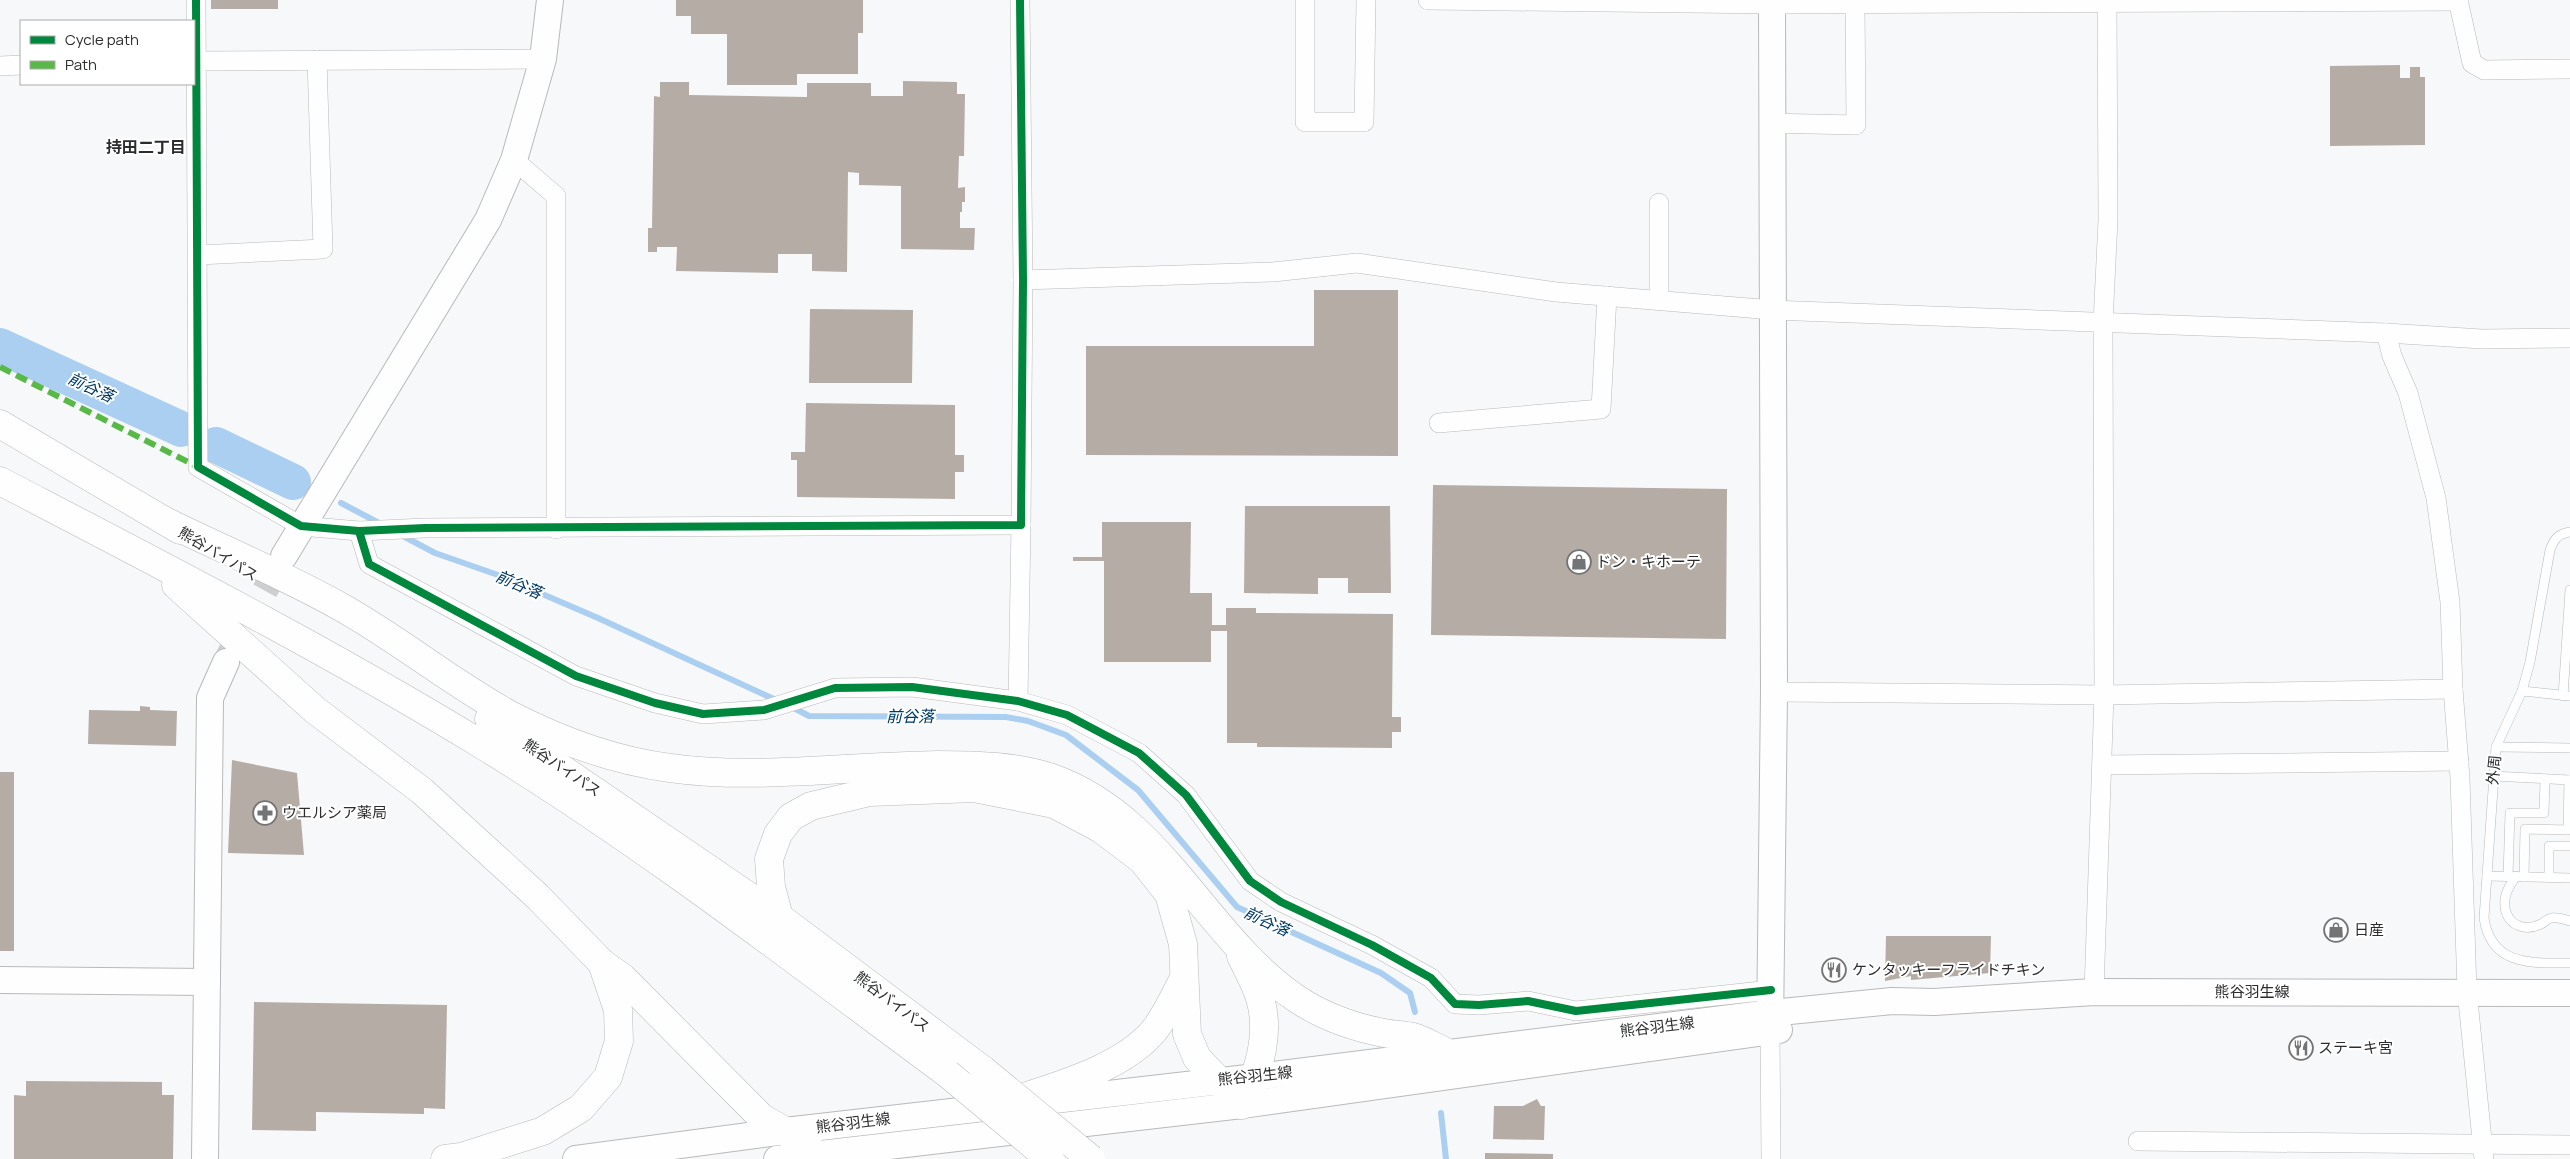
<svg xmlns="http://www.w3.org/2000/svg" width="2570" height="1159" viewBox="0 0 2570 1159" font-family="Manrope,'Noto Sans JP',sans-serif">
	<style>
		.lines { fill: none; stroke-linecap: round; stroke-linejoin: round }
		.stream { stroke: #abcff0; stroke-width: 6 }
		.river { stroke: #abcff0; stroke-width: 36 }
		.building { fill: #b5ada5 }
		.secondary-tunnel { stroke: #cecfd1; stroke-width: 26; stroke-dasharray: 26 13; stroke-linecap: butt }
		.lane-casing { stroke: #b8b9bb; stroke-width: 10 }
		.street-casing { stroke: #b8b9bb; stroke-width: 20 }
		.secondary-casing { stroke: #b8b9bb; stroke-width: 28 }
		.highway-casing { stroke: #b8b9bb; stroke-width: 29 }
		.lane { stroke: #fefefe; stroke-width: 9 }
		.street { stroke: #fefefe; stroke-width: 19 }
		.secondary { stroke: #fefefe; stroke-width: 26 }
		.highway { stroke: #fefefe; stroke-width: 28 }
		.highway-bridge-casing { stroke: #b8b9bb; stroke-width: 29; stroke-linecap: butt }
		.highway-bridge { stroke: #fefefe; stroke-width: 28 }
		.quiet { stroke: #58b947; stroke-width: 6; stroke-dasharray: 12 6; stroke-linecap: butt }
		.cycleway-casing { stroke: #fff; stroke-width: 11 }
		.cycleway { stroke: #00873e; stroke-width: 8 }
		.labels { text-anchor: middle; stroke-width: 4; stroke-linejoin: round; paint-order: stroke }
		.street-label { font-size: 15px; fill: #2c2d2f; stroke: #fff }
		.poi-label { font-size: 15px; fill: #2c2d2f; stroke: #fff; text-anchor: start }
		.neighbourhood-label { font-size: 16px; font-weight: bold; fill: #2c2d2f; stroke: #fff }
		.water-label { font-size: 16px; font-style: italic; fill: #003964; stroke: #fff }
	</style>
	<rect width="100%" height="100%" fill="#f6f8fa"/>
	<g class="lines">
		<g class="stream">
			<path d="M341,503L381,524"/>
			<path d="M401,535L435,553L498,575L598,618L778,701"/>
			<path d="M790,706L809,716L1006,717L1028,721L1066,735L1138,790L1237,907L1381,973L1410,993L1415,1012"/>
			<path d="M1441,1113L1446,1159"/>
		</g>
		<g class="river">
			<path d="M0,346L181,429"/>
			<path d="M216,445L293,482"/>
		</g>
	</g>
	<g class="building">
		<rect x="211" y="0" width="67" height="9"/>
		<path d="M676,0H863V33H858V74H797V85H727V34H691V16H676Z"/>
		<path d="M2400,65V78H2410V67H2420V77H2425V145L2330,146V66Z"/>
		<path d="M903,81L957,82V94H965L964,156H959L958,188L965,187V202H962V212H960V228H975L974,250L901,249V186L859,185V173L848,172L847,272L812,271V254H778V273L676,271L677,247H657V252H648V228H652L654,96L660,97V82H689V95L807,97V83H871V96H903Z"/>
		<path d="M1314,290H1398V456L1086,455V346H1314Z"/>
		<path d="M810,309L913,310L912,383H809Z"/>
		<path d="M806,403L955,405V455H964V472H955V499L797,497V460H791V452H805Z"/>
		<path d="M1433,485L1727,489L1726,639L1431,635Z"/>
		<path d="M1245,506H1390L1391,593H1348V578H1318V594L1244,593Z"/>
		<path d="M1102,522H1191L1190,593H1212V625H1226V608H1256V613L1393,614L1392,717H1401V732H1392V748L1257,747V743H1227V631H1211V662H1104V561H1073V557H1102Z"/>
		<path d="M140,706L150,707V710L177,711L176,746L88,744L89,710L140,711Z"/>
		<path d="M232,760L297,773L304,855L228,853Z"/>
		<rect x="0" y="772" width="14" height="179"/>
		<path d="M1886,936H1991L1990,973L1911,980V976L1885,981Z"/>
		<path d="M254,1002L447,1005L445,1109L424,1108V1114L316,1112V1131L252,1130Z"/>
		<path d="M26,1081L162,1082V1095H174L173,1159H14V1095L26,1096Z"/>
		<path d="M1537,1099L1541,1106H1545L1544,1140L1493,1139L1494,1106H1523Z"/>
		<path d="M1485,1153L1553,1154V1159H1485Z"/>
	</g>
	<g class="lines">
		<path class="secondary-tunnel" d="M227,659L284,556"/>
		<g class="lane-casing">
			<g id="lane">
				<path d="M2570,532C2558,534 2554,539 2550,550L2530,662L2522,691L2496,747L2484,918C2491,966 2531,963 2570,963"/>
				<path d="M2522,691L2570,696"/>
				<path d="M2563,696L2570,590"/>
				<path d="M2496,747L2570,748"/>
				<path d="M2492,776L2570,780"/>
				<path d="M2487,876L2570,878"/>
				<path d="M2508,876L2510,813H2544L2545,779"/>
				<path d="M2516,876C2508,888 2502,897 2506,912C2511,927 2527,931 2541,924C2545,922 2547,919 2551,918C2557,917 2564,919 2570,921"/>
				<path d="M2524,877L2525,829L2568,830L2569,780"/>
				<path d="M2549,877V846H2570"/>
			</g>
		</g>
		<g class="street-casing">
			<g id="street">
				<path d="M196,0L198,467L301,526L359,531L425,528L1021,525L1023,280L1020,0"/>
				<path d="M1305,0V122H1364L1366,0"/>
				<path d="M1428,0L1772,4L2458,1"/>
				<path d="M2458,0L2472,63L2484,70L2570,69"/>
				<path d="M194,61L543,59"/>
				<path d="M0,66L21,65"/>
				<path d="M1772,123L1856,125L1855,3"/>
				<path d="M514,160L556,196V529"/>
				<path d="M198,255L323,249L317,60"/>
				<path d="M1023,280L1273,272L1357,263L1556,292L1773,310L2386,333L2482,339L2570,338"/>
				<path d="M1659,300V203"/>
				<path d="M2386,333L2392,356L2408,393L2436,498L2450,602L2453,689L2460,778L2467,991L2484,1159"/>
				<path d="M1439,423L1601,409L1607,296"/>
				<path d="M359,531L369,564L576,676L655,703L703,714L764,710L835,688L912,687L1018,701L1067,715L1139,753L1186,795L1250,881L1281,902L1372,945L1431,978L1455,1004L1479,1005L1528,1001L1576,1011L1771,990"/>
				<path d="M1774,692L2104,695L2453,689"/>
				<path d="M1018,701L1021,525"/>
				<path d="M2102,765L2459,761"/>
				<path d="M2094,992L2104,695L2103,323L2108,220L2107,0"/>
				<path d="M1770,1031L1771,1159"/>
				<path d="M2138,1141L2570,1145"/>
			</g>
		</g>
		<g class="secondary-casing">
			<g id="secondary">
				<path d="M284,556L488,220L514,160L543,59L550,0"/>
				<path d="M0,980L207,982"/>
				<path d="M1770,1029L1774,692L1772,0"/>
				<path d="M205,1159L210,698L226,662"/>
				<path d="M576,1159L785,1131L1256,1077L1771,1013L1892,1001L1934,1002L2094,992L2570,993"/>
				<path d="M777,1159L1242,1105L1779,1030"/>
			</g>
		</g>
		<g class="highway-casing">
			<g id="highway">
				<path d="M0,424L180,530"/>
				<path d="M0,481C163,566 327,650 484,746C646,845 796,962 948,1074"/>
				<path d="M165,521C224,550 284,575 341,607C400,640 453,684 512,716C561,741 616,761 670,768C754,780 851,766 938,765C975,765 1017,766 1052,778C1163,817 1205,937 1297,999C1324,1017 1353,1027 1384,1033C1394,1035 1404,1035 1413,1037C1424,1040 1435,1047 1446,1052"/>
				<path d="M176,585L315,710L422,791L537,896L602,963L623,978L762,1118L785,1131L816,1154"/>
				<path d="M489,719L779,917L983,1070"/>
				<path d="M779,917L771,887L769,859L778,834L791,817L811,806L870,792L974,788L1054,804L1101,829L1142,860L1169,894L1183,944L1187,1034L1197,1058L1242,1105C1259,1072 1271,1035 1260,998C1256,984 1247,969 1241,956"/>
				<path d="M999,1105C1047,1089 1124,1070 1156,1028C1167,1013 1175,995 1184,978"/>
				<path d="M445,1159L461,1157L543,1131L581,1108L608,1077L619,1041L618,1010L602,963"/>
			</g>
		</g>
		<use href="#lane" class="lane"/>
		<use href="#street" class="street"/>
		<use href="#secondary" class="secondary"/>
		<use href="#highway" class="highway"/>
		<g class="highway-bridge-casing">
			<g id="highway-bridge">
				<path d="M983,1070L1091,1159"/>
				<path d="M948,1074L1050,1159"/>
			</g>
		</g>
		<use href="#highway-bridge" class="highway-bridge"/>
		<path class="quiet" d="M0,367L198,467"/>
		<g class="cycleway-casing">
			<g id="cycleway">
				<path d="M196,0L198,467L301,526L359,531L425,528L1021,525L1023,280L1020,0"/>
				<path d="M359,531L369,564L576,676L655,703L703,714L764,710L835,688L912,687L1018,701L1067,715L1139,753L1186,795L1250,881L1281,902L1372,945L1431,978L1455,1004L1479,1005L1528,1001L1576,1011L1771,990"/>
			</g>
		</g>
		<use href="#cycleway" class="cycleway"/>
	</g>
	<defs>
		<g id="shop-ring" transform="scale(1.25)"><circle r="9.5" fill="#fff" stroke="#737476" stroke-width="1.5"/><path d="M-5-2.5h2.3a2.7 3.5 0 0 1 5.4 0H5L5.5 6h-11ZM-1.5-2.5h3a1.5 2.3 0 0 0-3 0Z" fill="#737476"/></g>
		<g id="pharmacy-ring" transform="scale(1.25)"><circle r="9.5" fill="#fff" stroke="#737476" stroke-width="1.5"/><path d="M-2-6h4v4h4v4h-4v4h-4v-4h-4v-4h4Z" fill="#737476"/></g>
		<g id="restaurant-ring" transform="scale(1.25)"><circle r="9.5" fill="#fff" stroke="#737476" stroke-width="1.5"/><path d="M-5-6h1v4h1v-4h1v4h1v-4h1v5L-1.5 .5V6h-2V.5L-5-1ZM5-6V6H3V1.5H1.5Q1.5-4 5-6Z" fill="#737476"/></g>
	</defs>
	<g fill-rule="evenodd">
		<use href="#shop-ring" x="1579" y="562"/>
		<use href="#pharmacy-ring" x="265" y="813"/>
		<use href="#shop-ring" x="2336" y="930"/>
		<use href="#restaurant-ring" x="1834" y="970"/>
		<use href="#restaurant-ring" x="2301" y="1048"/>
	</g>
	<g class="labels">
		<g class="street-label">
			<text transform="translate(218 554) rotate(31)" y="5">熊谷バイパス</text>
			<text transform="translate(562 768) rotate(34)" y="5">熊谷バイパス</text>
			<text transform="translate(2494 770) rotate(-84)" y="5">外周</text>
			<text x="2252" y="997">熊谷羽生線</text>
			<text transform="translate(892 1002) rotate(37)" y="5">熊谷バイパス</text>
			<text transform="translate(1657 1027) rotate(-7)" y="5">熊谷羽生線</text>
			<text transform="translate(1255 1076) rotate(-6)" y="5">熊谷羽生線</text>
			<text transform="translate(853 1123) rotate(-7)" y="5">熊谷羽生線</text>
		</g>
		<g class="poi-label">
			<text x="1596" y="567">ドン・キホーテ</text>
			<text x="282" y="818">ウエルシア薬局</text>
			<text x="2354" y="935">日産</text>
			<text x="1852" y="975">ケンタッキーフライドチキン</text>
			<text x="2318" y="1053">ステーキ宮</text>
		</g>
		<g class="neighbourhood-label">
			<text x="146" y="153">持田二丁目</text>
		</g>
		<g class="water-label">
			<text transform="translate(91 387) rotate(25)" y="6">前谷落</text>
			<text transform="translate(519 584) rotate(23)" y="6">前谷落</text>
			<text x="910" y="722">前谷落</text>
			<text transform="translate(1267 921) rotate(25)" y="6">前谷落</text>
		</g>
	</g>
	<rect x="20" y="20" width="175" height="65" fill="#ffffff" stroke="#ababac"/>
	<rect x="30" y="36" width="25" height="8" fill="#00873e" stroke="#ababac"/>
	<text x="65" y="45" font-size="15" fill="#2c2d2f">Cycle path</text>
	<rect x="30" y="61" width="25" height="8" fill="#58b947" stroke="#ababac"/>
	<text x="65" y="70" font-size="15" fill="#2c2d2f">Path</text>
</svg>
